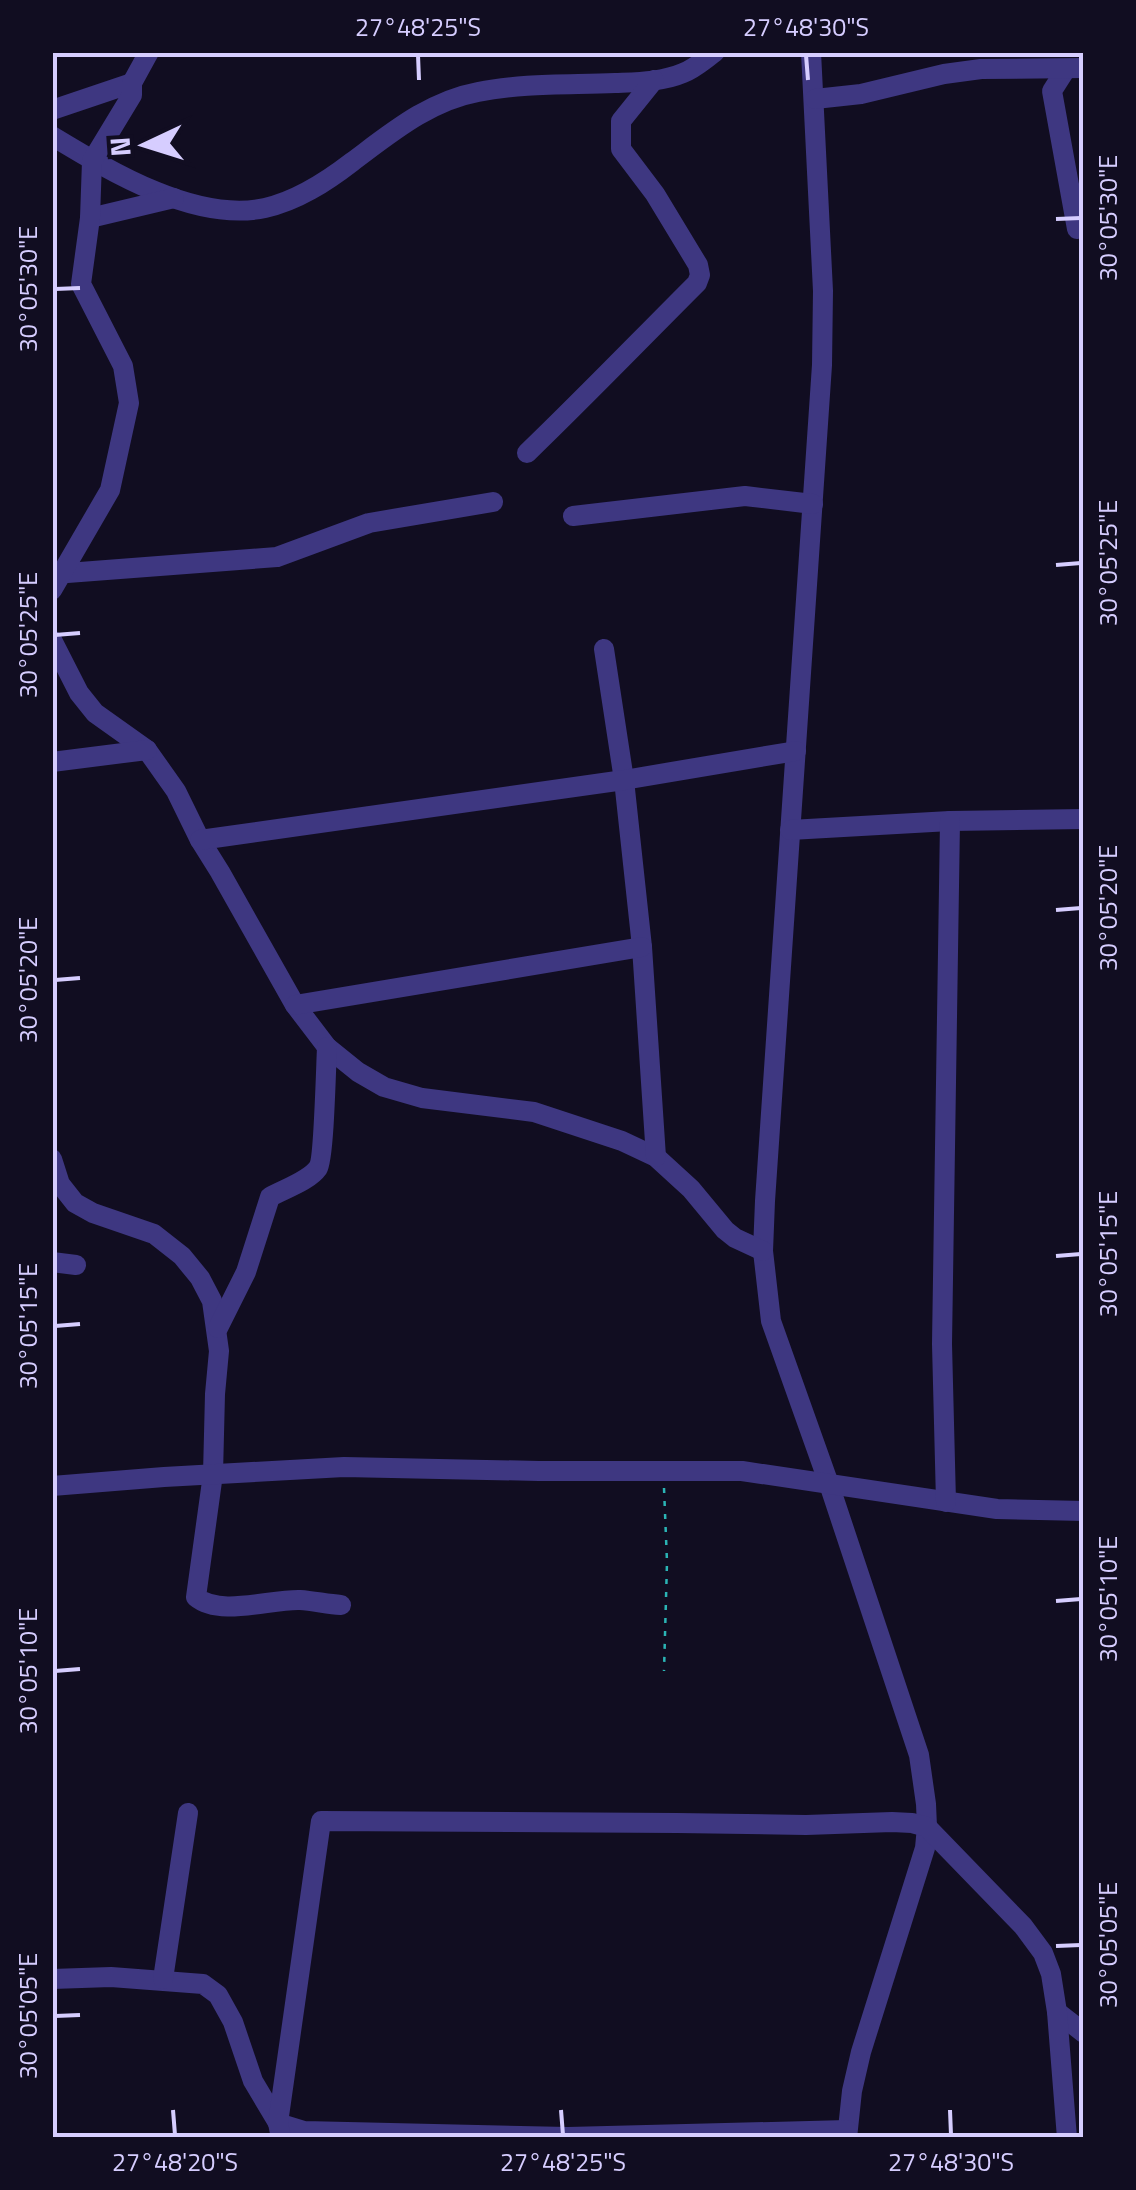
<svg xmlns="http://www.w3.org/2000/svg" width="1136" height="2190" viewBox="0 0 1136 2190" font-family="'Titillium Web',sans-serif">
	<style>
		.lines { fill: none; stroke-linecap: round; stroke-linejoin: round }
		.path { stroke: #2bb4b5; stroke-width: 2.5; stroke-dasharray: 5 8; stroke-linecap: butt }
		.street { stroke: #3e3781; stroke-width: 20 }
		.ticks { fill: none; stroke: #d6cdff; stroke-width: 4 }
		.neatline { fill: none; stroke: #d6cdff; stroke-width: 4 }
		.ticks-label { font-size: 25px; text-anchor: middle; fill: #d6cdff }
	</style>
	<rect width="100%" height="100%" fill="#110d21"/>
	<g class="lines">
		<path class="path" d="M664,1488L667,1562L664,1671"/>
		<g class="street">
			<path d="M811,52L823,291L822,365L765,1201L763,1251L771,1321L829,1484L919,1755L926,1804L927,1827L925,1848L861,2052L852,2091L847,2138"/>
			<path d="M1066,69L1052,91L1077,229"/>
			<path d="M815,99L861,94L944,74L981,69L1084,68"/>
			<path d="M52,110L132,83"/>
			<path d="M52,136C110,171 195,223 265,208C297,201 326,182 352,162C391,133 429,101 478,92C522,83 569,85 615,83C637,82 662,82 683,73C694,69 704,60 715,52"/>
			<path d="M90,218L174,198"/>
			<path d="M527,453C585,397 640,340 697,283L700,275L698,265L655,194L621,149V121L654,80"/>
			<path d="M573,516L745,496L813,504"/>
			<path d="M54,574L277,557L369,523L493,502"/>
			<path d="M52,590L110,490L129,403L123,366L81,284L90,218L92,161L132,95V83L149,52"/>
			<path d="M52,640L79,693L95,713L147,750L176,791L200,840L220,872L295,1005L327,1047L358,1072L384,1087L422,1098L534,1112L622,1141L656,1157L691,1189L725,1230L735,1238L763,1251"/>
			<path d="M604,649L624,780L642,947L656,1157"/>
			<path d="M52,762L147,750"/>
			<path d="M790,830L950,821L1084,819"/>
			<path d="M200,840L624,780L796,751"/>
			<path d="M295,1005L642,947"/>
			<path d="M52,1159L60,1184L75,1203L93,1213L154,1234L182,1256L200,1278L212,1301L219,1351L215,1394L213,1474L196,1597C220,1617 270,1599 300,1600C314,1601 327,1604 341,1605"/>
			<path d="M52,1262L76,1265"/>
			<path d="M218,1328L246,1272L270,1197C284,1189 309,1181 318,1168C324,1159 326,1066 327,1047"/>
			<path d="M52,1486L164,1477L344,1467L539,1471H742L997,1509L1084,1511"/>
			<path d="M946,1502L942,1344L950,821"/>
			<path d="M52,1979L111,1977L203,1984L218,1995L233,2022L253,2081L278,2123L304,2131L568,2137L847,2130"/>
			<path d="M163,1979L188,1813"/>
			<path d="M1057,2012L1084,2033"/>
			<path d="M281,2138L278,2123L321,1821L677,1823L806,1825L892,1822L912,1823L927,1827L1023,1926L1043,1953L1051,1974L1057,2012L1067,2138"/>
		</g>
	</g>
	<path class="ticks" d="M418,55L419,80M806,55L808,80M1056,219L1081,218M55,289L80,288M1056,565L1081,563M55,635L80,633M1056,910L1081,908M55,980L80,978M1056,1256L1081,1254M55,1326L80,1324M1056,1601L1081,1599M55,1671L80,1669M1056,1946L1081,1945M55,2016L80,2015M173,2110L175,2135M561,2110L563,2135M950,2110L951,2135"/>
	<rect width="1136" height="2190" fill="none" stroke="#110d21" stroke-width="110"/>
	<g transform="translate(145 145) rotate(266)" stroke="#110d21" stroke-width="8" paint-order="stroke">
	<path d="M0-8L18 38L0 25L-18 38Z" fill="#d6cdff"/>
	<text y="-15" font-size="28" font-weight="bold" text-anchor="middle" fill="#d6cdff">N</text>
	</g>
	<rect x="55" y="55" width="1026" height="2080" class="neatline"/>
	<g class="ticks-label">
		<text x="418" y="36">27°48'25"S</text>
		<text x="806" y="36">27°48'30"S</text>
		<text transform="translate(1108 218) rotate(-90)" y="9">30°05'30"E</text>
		<text transform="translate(28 289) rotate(-90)" y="9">30°05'30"E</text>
		<text transform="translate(1108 563) rotate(-90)" y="9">30°05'25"E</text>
		<text transform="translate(28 635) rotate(-90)" y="9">30°05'25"E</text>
		<text transform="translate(1108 908) rotate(-90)" y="9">30°05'20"E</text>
		<text transform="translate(28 980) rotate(-90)" y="9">30°05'20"E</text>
		<text transform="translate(1108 1254) rotate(-90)" y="9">30°05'15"E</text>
		<text transform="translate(28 1326) rotate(-90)" y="9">30°05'15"E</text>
		<text transform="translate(1108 1599) rotate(-90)" y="9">30°05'10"E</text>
		<text transform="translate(28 1671) rotate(-90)" y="9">30°05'10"E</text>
		<text transform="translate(1108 1945) rotate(-90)" y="9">30°05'05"E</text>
		<text transform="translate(28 2016) rotate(-90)" y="9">30°05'05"E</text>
		<text x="175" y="2171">27°48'20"S</text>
		<text x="563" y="2171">27°48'25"S</text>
		<text x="951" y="2171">27°48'30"S</text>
	</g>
</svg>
